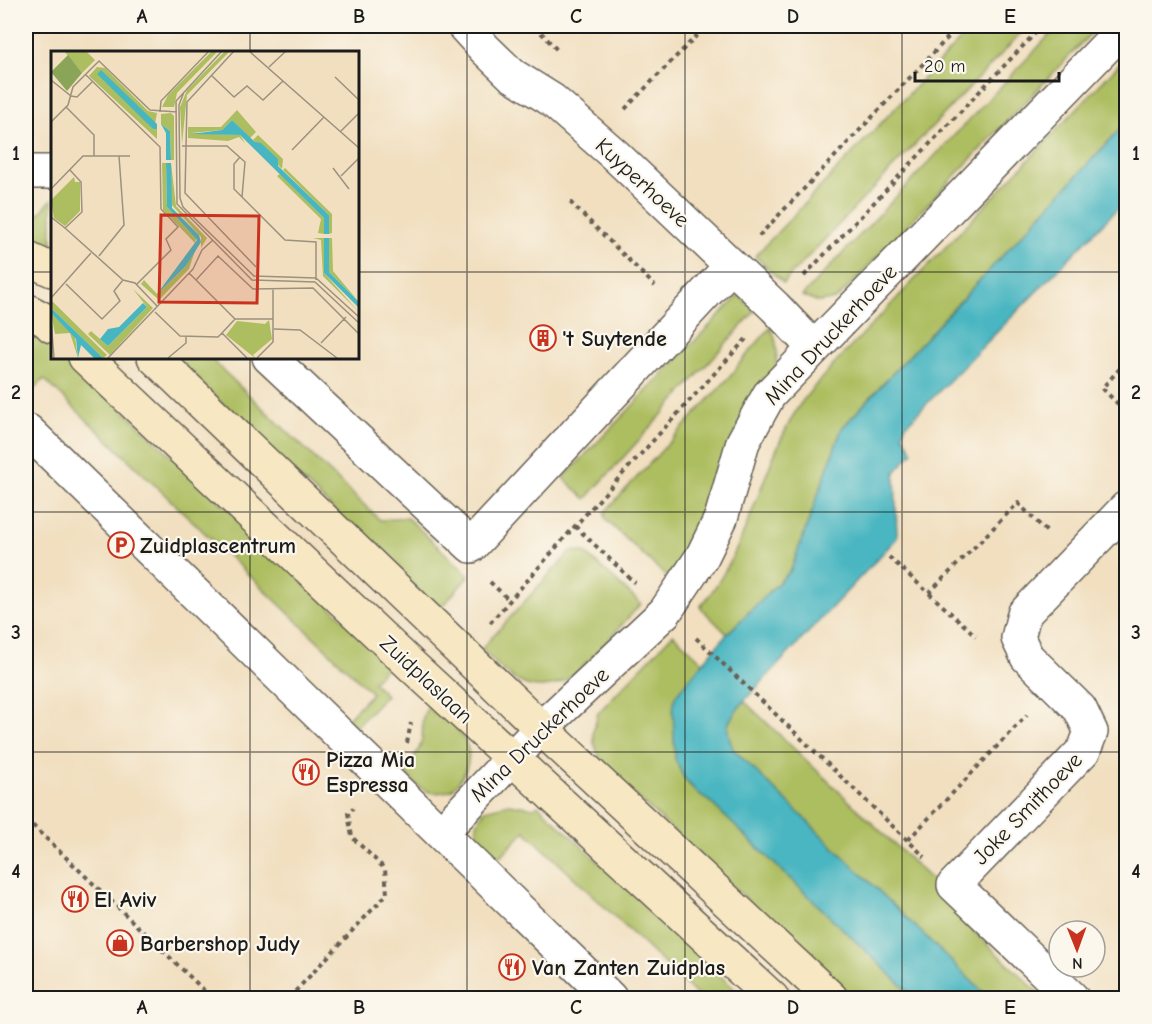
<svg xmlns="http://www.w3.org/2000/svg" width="1152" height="1024" viewBox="0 0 1152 1024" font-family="'Comic Neue',sans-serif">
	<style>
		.green { fill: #adbe61; stroke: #646d3e; stroke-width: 1.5 }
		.water { fill: #48b6c1; stroke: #32696e; stroke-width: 1.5 }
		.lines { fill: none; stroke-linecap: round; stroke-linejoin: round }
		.street-casing { stroke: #676055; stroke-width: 36 }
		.secondary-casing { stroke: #676055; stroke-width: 36 }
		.path { stroke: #676055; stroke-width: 4; stroke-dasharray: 4.5 4.5; stroke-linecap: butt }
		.street { stroke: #fff; stroke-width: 33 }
		.secondary { stroke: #f7e8c3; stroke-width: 33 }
		.grid { fill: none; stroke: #1c1c1c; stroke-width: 1.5; stroke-opacity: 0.55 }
		.labels { text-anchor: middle; stroke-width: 4.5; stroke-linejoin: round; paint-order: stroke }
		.street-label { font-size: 22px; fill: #1c1c1c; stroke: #fbf7ec }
		.poi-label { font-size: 22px; font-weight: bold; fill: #1c1c1c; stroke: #fbf7ec; text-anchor: start }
		.inset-road { fill: none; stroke: #9c917e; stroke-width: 1.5 }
		.view { fill: #c8321e; fill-opacity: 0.15; stroke: #c8321e; stroke-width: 3 }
		.inset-edge { fill: none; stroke: #1c1c1c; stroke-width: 3 }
		.neatline { fill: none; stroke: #1c1c1c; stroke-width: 2 }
		.grid-label { font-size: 20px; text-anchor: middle; font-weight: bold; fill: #1c1c1c }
	</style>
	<rect width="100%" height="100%" fill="#fbf7ec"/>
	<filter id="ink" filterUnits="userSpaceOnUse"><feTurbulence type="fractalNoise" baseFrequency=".0167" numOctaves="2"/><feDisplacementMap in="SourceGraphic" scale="12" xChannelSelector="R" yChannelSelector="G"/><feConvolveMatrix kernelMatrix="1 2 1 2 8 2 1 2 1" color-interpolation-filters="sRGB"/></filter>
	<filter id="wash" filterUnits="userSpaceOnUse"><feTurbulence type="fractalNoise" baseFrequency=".008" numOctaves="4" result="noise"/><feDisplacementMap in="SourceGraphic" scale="24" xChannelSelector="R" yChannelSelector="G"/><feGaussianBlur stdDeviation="1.35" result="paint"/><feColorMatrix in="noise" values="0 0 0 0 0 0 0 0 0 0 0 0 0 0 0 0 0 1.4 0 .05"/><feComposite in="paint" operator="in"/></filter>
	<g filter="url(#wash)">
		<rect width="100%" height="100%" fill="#f1dfc0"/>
		<g class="green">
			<path d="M973,26H1028L783,283L755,256Z"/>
			<path d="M1058,26H1098L837,299L819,302L802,296Z"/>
			<path d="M1126,57V123L842,428L791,570L727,634L700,607C749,550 759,472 797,409C805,396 816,385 826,373Z"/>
			<path d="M52,199V259L26,248V214H39Z"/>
			<path d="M739,295L755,311L586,499L563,478Z"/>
			<path d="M26,328L52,348V357H63L100,388L390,663L373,682L386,695L356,727L347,719L372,693L44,379L26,397Z"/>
			<path d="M770,328C779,340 777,358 775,372L692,546L667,577L606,520L604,513L735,371L739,364Z"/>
			<path d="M173,357H209L380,520L408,518L469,576L439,610Z"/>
			<path d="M571,551L583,552L588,555L641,604C624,621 581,674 562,682C550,688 534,689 522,683C506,676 495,662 483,651V647Z"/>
			<path d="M673,634L704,663L675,697C675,737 666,777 709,801L915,998H852L602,764L594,743L593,732L598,713Z"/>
			<path d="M744,701L934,882L968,926L1044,998H989L732,749C723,722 728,722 744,701Z"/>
			<path d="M431,702C461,732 487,751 452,790C426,798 419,788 402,770C409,762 419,754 421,743C426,724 416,723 431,702Z"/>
			<path d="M509,804L534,808L538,805L744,998H700L525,831L497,860C481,845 467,831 485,810Z"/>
		</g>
		<path class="water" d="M1126,123V200L905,426L903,435L913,452L895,472L897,538L744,701C728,722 723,722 733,749L989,998H915L709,801L699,795L684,778L675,759L673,711L675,696L727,634L791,570L842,428Z"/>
	</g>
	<g filter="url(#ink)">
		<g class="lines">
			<g class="street-casing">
				<g id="street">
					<path d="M464,26L485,49L512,75L552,100L616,156L775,307L814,348"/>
					<path d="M26,172H52"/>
					<path d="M269,357L471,546L731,266"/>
					<path d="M28,431L610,998"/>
					<path d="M441,833L536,733L665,612L702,557L721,518L743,442L769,395L1126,26"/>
					<path d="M1072,998L954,885L1084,750L1091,732L1080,709L1027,657L1018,638L1024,614L1126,508"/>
				</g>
			</g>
			<g class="secondary-casing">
				<g id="secondary">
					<path d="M26,258L52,270"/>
					<path d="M26,310L47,321L52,326"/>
					<path d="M85,357L412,666L772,998"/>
					<path d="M154,357L542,729L831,998"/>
				</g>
			</g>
			<g class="path">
				<path d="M535,26L559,52"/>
				<path d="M625,109L706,26"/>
				<path d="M570,202L655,286"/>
				<path d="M759,236L959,26"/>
				<path d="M804,276L1042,26"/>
				<path d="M1126,362L1102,388L1126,412"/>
				<path d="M575,526L635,583"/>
				<path d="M889,557L976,636"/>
				<path d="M490,582L509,600"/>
				<path d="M929,593L1018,503L1047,532"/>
				<path d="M490,623L575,526L746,339"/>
				<path d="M696,638L925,857"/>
				<path d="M407,743L411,723"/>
				<path d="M26,819L212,998"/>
				<path d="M908,840L1027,715"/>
				<path d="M289,998L387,894L385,869L352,837L348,813L353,808"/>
			</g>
			<use href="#street" class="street"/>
			<use href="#secondary" class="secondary"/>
		</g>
	</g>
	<path class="grid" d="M250,26V52M467,26V998M685,26V998M902,26V998M26,272H52M357,272H1126M250,357V998M26,512H1126M26,752H1126"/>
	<defs>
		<g id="building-ring" transform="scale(1.35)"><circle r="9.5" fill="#fbf7ec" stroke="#c8321e" stroke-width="1.5"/><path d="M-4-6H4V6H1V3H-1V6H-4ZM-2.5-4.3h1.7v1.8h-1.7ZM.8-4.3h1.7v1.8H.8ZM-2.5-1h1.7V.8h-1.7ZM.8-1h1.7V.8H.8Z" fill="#c8321e"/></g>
		<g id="parking-ring" transform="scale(1.35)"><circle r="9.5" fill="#fbf7ec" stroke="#c8321e" stroke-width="1.5"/><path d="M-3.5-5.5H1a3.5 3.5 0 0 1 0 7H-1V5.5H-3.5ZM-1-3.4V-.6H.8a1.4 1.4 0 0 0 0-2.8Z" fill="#c8321e"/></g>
		<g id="restaurant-ring" transform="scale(1.35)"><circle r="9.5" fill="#fbf7ec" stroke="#c8321e" stroke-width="1.5"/><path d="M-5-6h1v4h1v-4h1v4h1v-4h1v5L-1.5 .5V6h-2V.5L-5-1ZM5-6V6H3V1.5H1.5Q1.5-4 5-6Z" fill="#c8321e"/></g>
		<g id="shop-ring" transform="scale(1.35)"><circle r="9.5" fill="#fbf7ec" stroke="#c8321e" stroke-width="1.5"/><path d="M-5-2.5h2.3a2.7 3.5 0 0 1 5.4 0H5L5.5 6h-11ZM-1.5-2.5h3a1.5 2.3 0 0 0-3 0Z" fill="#c8321e"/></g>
	</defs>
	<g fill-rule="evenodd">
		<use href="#building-ring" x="543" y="338"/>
		<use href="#parking-ring" x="121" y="545"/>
		<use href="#restaurant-ring" x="306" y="772"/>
		<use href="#restaurant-ring" x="75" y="899"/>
		<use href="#shop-ring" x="120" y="943"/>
		<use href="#restaurant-ring" x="512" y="967"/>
	</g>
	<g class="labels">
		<g class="street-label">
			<text transform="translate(643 182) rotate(43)" y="8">Kuyperhoeve</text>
			<text transform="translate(830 334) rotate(-47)" y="8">Mina Druckerhoeve</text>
			<text transform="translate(427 679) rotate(43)" y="8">Zuidplaslaan</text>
			<text transform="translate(539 734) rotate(-44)" y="8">Mina Druckerhoeve</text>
			<text transform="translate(1027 808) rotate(-46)" y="8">Joke Smithoeve</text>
		</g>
		<g class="poi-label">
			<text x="562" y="346">'t Suytende</text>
			<text x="140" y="553">Zuidplascentrum</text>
			<text x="326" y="767">Pizza Mia<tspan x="326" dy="25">Espressa</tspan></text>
			<text x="94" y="907">El Aviv</text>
			<text x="140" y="951">Barbershop Judy</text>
			<text x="532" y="975">Van Zanten Zuidplas</text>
		</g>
	</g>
	<g transform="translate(51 51)">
		<rect width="308" height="308" fill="#f1dfc0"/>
		<path d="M13,0H35L44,9L31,22ZM161,0H167L126,42L123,56H111L117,44ZM179,0L136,44L131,93L129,56L136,39L173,1ZM46,16L54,17L97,60L106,62L104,73L50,20L102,78H106V88L38,25ZM186,59L205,81L199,87L181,69L171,79L140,82L189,84L194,92L188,86L177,90L137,87V76H170ZM120,62L123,65V109H120L119,80L110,73V63ZM207,84L232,108L231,118L202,89ZM111,112H115L116,156L145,188L144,192L112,159ZM120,112L125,155L156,187L150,197V186L120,153ZM234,117L281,163V182L278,183V164L232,119ZM229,123L273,167V183L267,182L270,168L226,125ZM23,126L24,131H29V160L14,175L3,167L0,149ZM262,187H273V222L307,260L272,225L270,189ZM278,187H281L282,220L307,250L278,221ZM145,197L138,218L108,249L90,233L93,229L106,243L135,215ZM82,238L102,257L59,304L37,283L40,280L57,295L96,256ZM0,249L56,304L52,307L0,257ZM0,262L24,286L27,307L19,282L4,283ZM218,269L221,288L202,304L204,307L175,284L186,270L214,273Z" fill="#adbe61"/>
		<path d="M17,4L31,22L16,40L0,21Z" fill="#8aa557"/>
		<path d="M50,19L106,73V78H102L46,23ZM181,69L204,91L210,92L227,108V115L278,164V183H273V167L189,84L140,83L171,79ZM110,73L119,80L120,109H115V82ZM115,112H120L121,157L148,184L150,191L135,215L106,243L146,189L116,156ZM273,187H278V221L307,250V256L273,222ZM92,252L96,256L57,295L49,288L57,278L68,276ZM0,257L25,281L52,307H43L30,294L27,307L25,288L0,262Z" fill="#48b6c1"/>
		<path class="inset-road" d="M171,0L125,50L126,153L201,229L264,231L308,272M183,0L136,51L134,142L205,216M198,0L308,97M218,16L235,0M35,24L109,96L110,158L127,176L115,188L120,199L86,233M160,24L183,46L196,35L212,49L232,30M284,26L308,49M0,29L20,45L26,46L41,31M133,41L128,54L129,147L132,156L203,225L265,227L308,266M15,56L43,84V105M109,61L110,50L158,0M0,71L17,54L22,36L48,10L99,59L126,61M290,80L308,62M131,95H176L194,111L191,146L234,189L265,191V229M241,99L273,66M189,106L183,113V138L191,146M282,117L298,138M290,125L308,107M0,138L32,105H79M0,166L14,177L31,161L30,131L19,119M14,177L72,229L84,232L106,255M48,205L73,174L68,105M138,222L184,268H222M145,229L167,205L202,238L262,237L308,283M15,233L51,268L69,250L63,240L72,229M0,247L40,202M104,261L129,285L167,286L171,282M184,268L171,282L196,307M0,269L3,307M223,278L249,279L286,307M270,292L295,266M57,307L142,218L151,199L162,189M117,307L135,292V286M206,307L222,291V237"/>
		<path class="view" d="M110,164L208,165L206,252L108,251Z"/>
		<rect width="308" height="308" class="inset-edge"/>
	</g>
	<rect width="1152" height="1024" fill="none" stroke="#fbf7ec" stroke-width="66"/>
	<g transform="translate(1077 949) rotate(179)"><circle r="28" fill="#fbf7ec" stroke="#a29f99" stroke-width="1.5"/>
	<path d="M0-4.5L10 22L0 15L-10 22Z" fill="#c8321e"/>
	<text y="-9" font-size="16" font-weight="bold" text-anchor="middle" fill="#1c1c1c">N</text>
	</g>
	<path d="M915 72v9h144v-9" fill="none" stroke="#1c1c1c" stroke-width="3"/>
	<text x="924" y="72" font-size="18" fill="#1c1c1c" stroke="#fbf7ec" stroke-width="4.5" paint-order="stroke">20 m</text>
	<rect x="33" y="33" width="1086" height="958" class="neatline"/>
	<g class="grid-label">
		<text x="142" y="23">A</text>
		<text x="359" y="23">B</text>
		<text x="576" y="23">C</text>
		<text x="793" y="23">D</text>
		<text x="1010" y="23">E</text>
		<text x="16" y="160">1</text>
		<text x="1136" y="160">1</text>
		<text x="16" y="399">2</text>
		<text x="1136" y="399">2</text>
		<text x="16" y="639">3</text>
		<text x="1136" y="639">3</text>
		<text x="16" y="878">4</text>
		<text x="1136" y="878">4</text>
		<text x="142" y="1014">A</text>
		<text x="359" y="1014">B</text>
		<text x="576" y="1014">C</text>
		<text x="793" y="1014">D</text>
		<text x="1010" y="1014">E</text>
	</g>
</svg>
